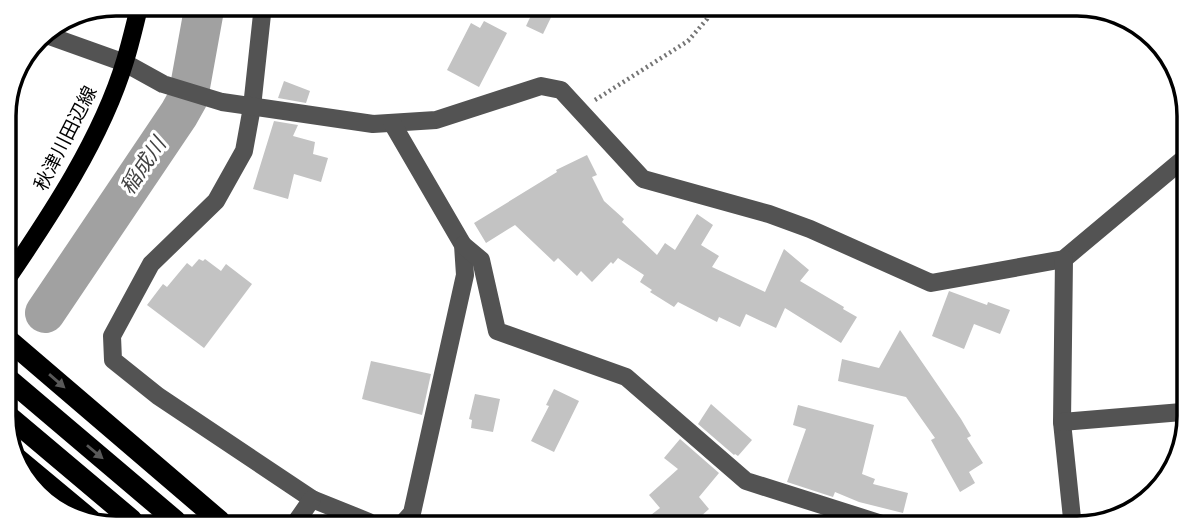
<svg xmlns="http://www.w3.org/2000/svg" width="1193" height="532" viewBox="0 0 1193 532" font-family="'Public Sans','Noto Sans JP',sans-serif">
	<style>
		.water { fill: #a1a1a1 }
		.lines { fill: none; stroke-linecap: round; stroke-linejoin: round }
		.river { stroke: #a1a1a1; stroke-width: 40 }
		.building { fill: #c3c3c3 }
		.path { stroke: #757575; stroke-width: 4.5; stroke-dasharray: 2 3.5; stroke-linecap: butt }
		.minor { stroke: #535353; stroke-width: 18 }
		.major { stroke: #000; stroke-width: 18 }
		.highway { stroke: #000; stroke-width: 21 }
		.oneway { fill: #595959 }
		.labels { text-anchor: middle; stroke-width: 6; stroke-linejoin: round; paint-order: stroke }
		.street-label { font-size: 19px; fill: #000; stroke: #fff }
		.water-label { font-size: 21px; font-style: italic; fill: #424242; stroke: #fff }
		.rim { fill: none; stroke: #000; stroke-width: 3.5 }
	</style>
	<rect width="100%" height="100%" fill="#fff"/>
	<path class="water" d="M195,4H214L199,72L189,70Z"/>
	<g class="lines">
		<path class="river" d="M45,313L179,114L188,98L205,4"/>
	</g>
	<g class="building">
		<path d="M535,7H556L543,34L526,26Z"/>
		<path d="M484,21L507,33L479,87L447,70L471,23L480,28Z"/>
		<path d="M284,81L310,91L306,103L278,98Z"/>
		<path d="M274,121L298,125L293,136L315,142L313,154L328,158L321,182L294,174L288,199L253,189Z"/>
		<path d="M587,155L597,175L592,177L604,201L624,219L622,222L657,255L665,243L675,250L697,214L713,225L701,245L719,256L712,267L765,292L784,249L809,270L800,281L844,307L843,309L857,317L841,343L785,308L776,328L746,314L740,327L719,317L717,322L678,302L674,307L650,292L652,290L640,282L644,275L618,258L613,264L611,262L592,282L581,271L577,276L558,258L554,262L515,225L486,243L474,223L557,172L556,170Z"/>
		<path d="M199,259L203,261L205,259L221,271L226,264L252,284L204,348L147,305L163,284L167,287L187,263L192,267Z"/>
		<path d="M949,291L987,305L988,302L1010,310L1000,334L974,324L964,349L932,336Z"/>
		<path d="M900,330L961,419L971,436L967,438L983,463L969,472L975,483L960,492L931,440L935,438L906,397L838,381L842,359L879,368Z"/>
		<path d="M371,361L431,374L422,415L362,399Z"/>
		<path d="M554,389L579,401L554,452L531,441L549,406L546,405Z"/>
		<path d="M475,394L500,399L493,432L471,428L472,420L469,419Z"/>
		<path d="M711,404L752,440L738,456L735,454L734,455L698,424Z"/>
		<path d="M798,405L874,425L862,474L875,479L873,484L908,493L903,513L859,502L835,492L833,497L787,482L806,429L793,425Z"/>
		<path d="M680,439L719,473L699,497L709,509L691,525H638L660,508L649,495L678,469L664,458Z"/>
	</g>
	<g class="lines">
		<path class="path" d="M595,100L688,41L707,19L709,9"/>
		<g class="minor">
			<path d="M263,5L252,107L244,151L216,201L151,264L112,336L113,360L158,396L312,499L369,522"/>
			<path d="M41,33L125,63L163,84L222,102L373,124L436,120L541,86L561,90L643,179L769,214L810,229L931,283L1064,259L1187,156"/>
			<path d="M392,123L463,245L465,275L412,513L403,523"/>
			<path d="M463,245L481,260L497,331L626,377L746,481L882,524"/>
			<path d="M1064,259L1062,422L1073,528"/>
			<path d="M1062,422L1182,412"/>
			<path d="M296,522L312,499"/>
		</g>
		<path class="major" d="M5,282C50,216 102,138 125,61C131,42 135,23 140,4"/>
		<g class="highway">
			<path d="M5,337L220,521"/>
			<path d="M5,376L176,521"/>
			<path d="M5,413L132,520"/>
			<path d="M13,455L91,520"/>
		</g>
	</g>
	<defs><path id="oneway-solid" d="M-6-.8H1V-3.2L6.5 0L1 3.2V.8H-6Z" transform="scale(1.75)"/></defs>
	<g class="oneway">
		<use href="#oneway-solid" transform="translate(57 381) rotate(41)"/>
		<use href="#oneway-solid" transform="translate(95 452) rotate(40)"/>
	</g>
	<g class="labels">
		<g class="street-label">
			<text transform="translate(65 138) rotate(-63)" y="7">秋津川田辺線</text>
		</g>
		<g class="water-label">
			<text transform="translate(143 166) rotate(-56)" y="7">稲成川</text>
		</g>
	</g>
	<path d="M0 0H1193V532H0ZM116 16H1077A100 100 0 0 1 1177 116V416A100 100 0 0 1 1077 516H116A100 100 0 0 1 16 416V116A100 100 0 0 1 116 16Z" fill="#fff" fill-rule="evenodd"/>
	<path class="rim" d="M116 16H1077A100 100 0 0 1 1177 116V416A100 100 0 0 1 1077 516H116A100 100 0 0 1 16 416V116A100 100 0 0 1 116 16Z"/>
</svg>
